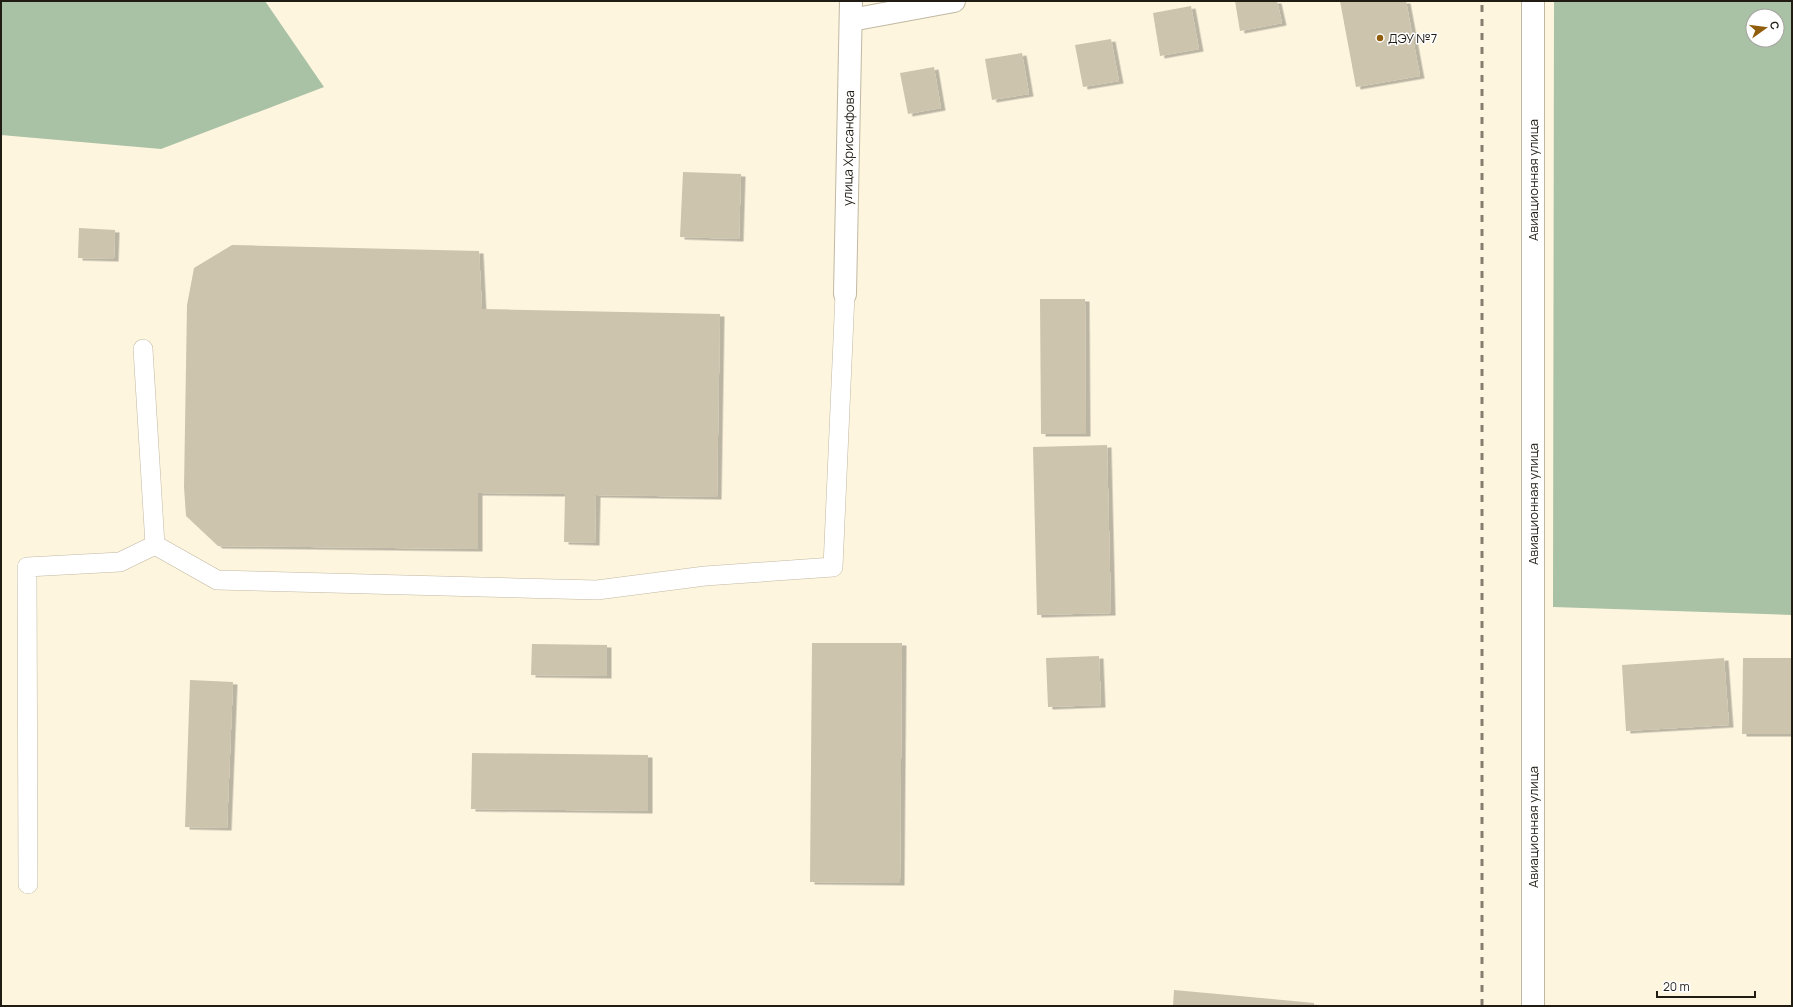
<svg xmlns="http://www.w3.org/2000/svg" width="1793" height="1007" viewBox="0 0 1793 1007" font-family="Manrope,sans-serif">
	<style>
		.forest { fill: #a9c1a4; fill-rule: evenodd }
		.building { fill: #cdc4ae; filter: url(#shadow) }
		.lines { fill: none; stroke-linecap: round; stroke-linejoin: round }
		.service-casing { stroke: #c1b8a3; stroke-width: 20 }
		.minor-casing { stroke: #c1b8a3; stroke-width: 24 }
		.service { stroke: #fff; stroke-width: 19 }
		.minor { stroke: #fff; stroke-width: 22 }
		.rail { stroke: #857e70; stroke-width: 3; stroke-dasharray: 7 7; stroke-linecap: butt }
		.poi-dot { fill: #8f5d0b; stroke: #fff; stroke-width: 1.5 }
		.labels { text-anchor: middle; stroke-width: 3; stroke-linejoin: round; paint-order: stroke }
		.poi-label { font-size: 13px; fill: #201c14; stroke: #fff; text-anchor: start }
		.street-label { font-size: 13px; fill: #201c14; stroke: #fff }
	</style>
	<defs>
		<filter id="shadow"><feDropShadow dx="4.5" dy="2.5" stdDeviation="0" flood-color="#0004"/></filter>
	</defs>
	<rect width="100%" height="100%" fill="#fef5de"/>
	<g class="forest">
		<path d="M1,1H265L324,87L161,149L1,135Z"/>
		<path d="M1554,1H1792V615L1553,607ZM1753,16H1777V40H1753Z"/>
	</g>
	<g class="building">
		<path d="M1235,1H1277L1282,23L1240,31Z"/>
		<path d="M1340,1H1406L1420,76L1356,87Z"/>
		<path d="M1191,6L1199,49L1160,56L1153,13Z"/>
		<path d="M1111,39L1119,81L1083,87L1075,45Z"/>
		<path d="M1022,53L1029,94L992,100L985,59Z"/>
		<path d="M934,67L941,108L908,114L900,73Z"/>
		<path d="M683,172L741,174L739,239L680,237Z"/>
		<path d="M79,228L115,230L114,259L78,258Z"/>
		<path d="M232,245L479,251L482,309L720,314L717,497L596,495L595,543L564,542L565,494L478,493V549L218,546L186,516L184,487L187,305L194,268Z"/>
		<path d="M1040,299H1085L1086,434H1041Z"/>
		<path d="M1107,445L1111,613L1037,615L1033,447Z"/>
		<path d="M812,643H902L900,883L810,882Z"/>
		<path d="M532,644L607,645V676L531,675Z"/>
		<path d="M1099,656L1101,705L1048,707L1046,658Z"/>
		<path d="M1724,658L1729,725L1626,731L1622,665Z"/>
		<path d="M1743,658H1792V734H1742Z"/>
		<path d="M190,680L233,682L227,828L185,827Z"/>
		<path d="M472,753L648,755V811L471,809Z"/>
		<path d="M1174,990L1314,1003V1006H1173Z"/>
	</g>
	<g class="lines">
		<g class="service-casing">
			<g id="service">
				<path d="M143,349L155,545L217,580L597,590L705,576L833,567L845,294"/>
				<path d="M28,884L27,567L120,562L155,545"/>
			</g>
		</g>
		<g class="minor-casing">
			<g id="minor">
				<path d="M851,20L954,1"/>
				<path d="M845,294L851,1"/>
				<path d="M1533,1006V1"/>
			</g>
		</g>
		<use href="#service" class="service"/>
		<use href="#minor" class="minor"/>
		<path class="rail" d="M1482,1006V1"/>
	</g>
	<circle class="poi-dot" cx="1380" cy="38" r="4"/>
	<g class="labels">
		<g class="poi-label">
			<text x="1388" y="43">ДЭУ №7</text>
		</g>
		<g class="street-label">
			<text transform="translate(848 148) rotate(-89)" y="5">улица Хрисанфова</text>
			<text transform="translate(1533 180) rotate(-90)" y="5">Авиационная улица</text>
			<text transform="translate(1533 504) rotate(-90)" y="5">Авиационная улица</text>
			<text transform="translate(1533 827) rotate(-90)" y="5">Авиационная улица</text>
		</g>
	</g>
	<rect width="1793" height="1007" fill="none" stroke="#201c14" stroke-width="4"/>
	<g transform="translate(1765 28) rotate(76)"><circle r="19" fill="#ffffff" stroke="#a6a4a1"/>
	<path d="M0-3L7 15L0 10L-7 15Z" fill="#8f5d0b"/>
	<text y="-6" font-size="11" font-weight="bold" text-anchor="middle" fill="#201c14">С</text>
	</g>
	<path d="M1657 991v6h98v-6" fill="none" stroke="#201c14" stroke-width="2"/>
	<text x="1663" y="991" font-size="12" fill="#201c14" stroke="#ffffff" stroke-width="3" paint-order="stroke">20 m</text>
</svg>
